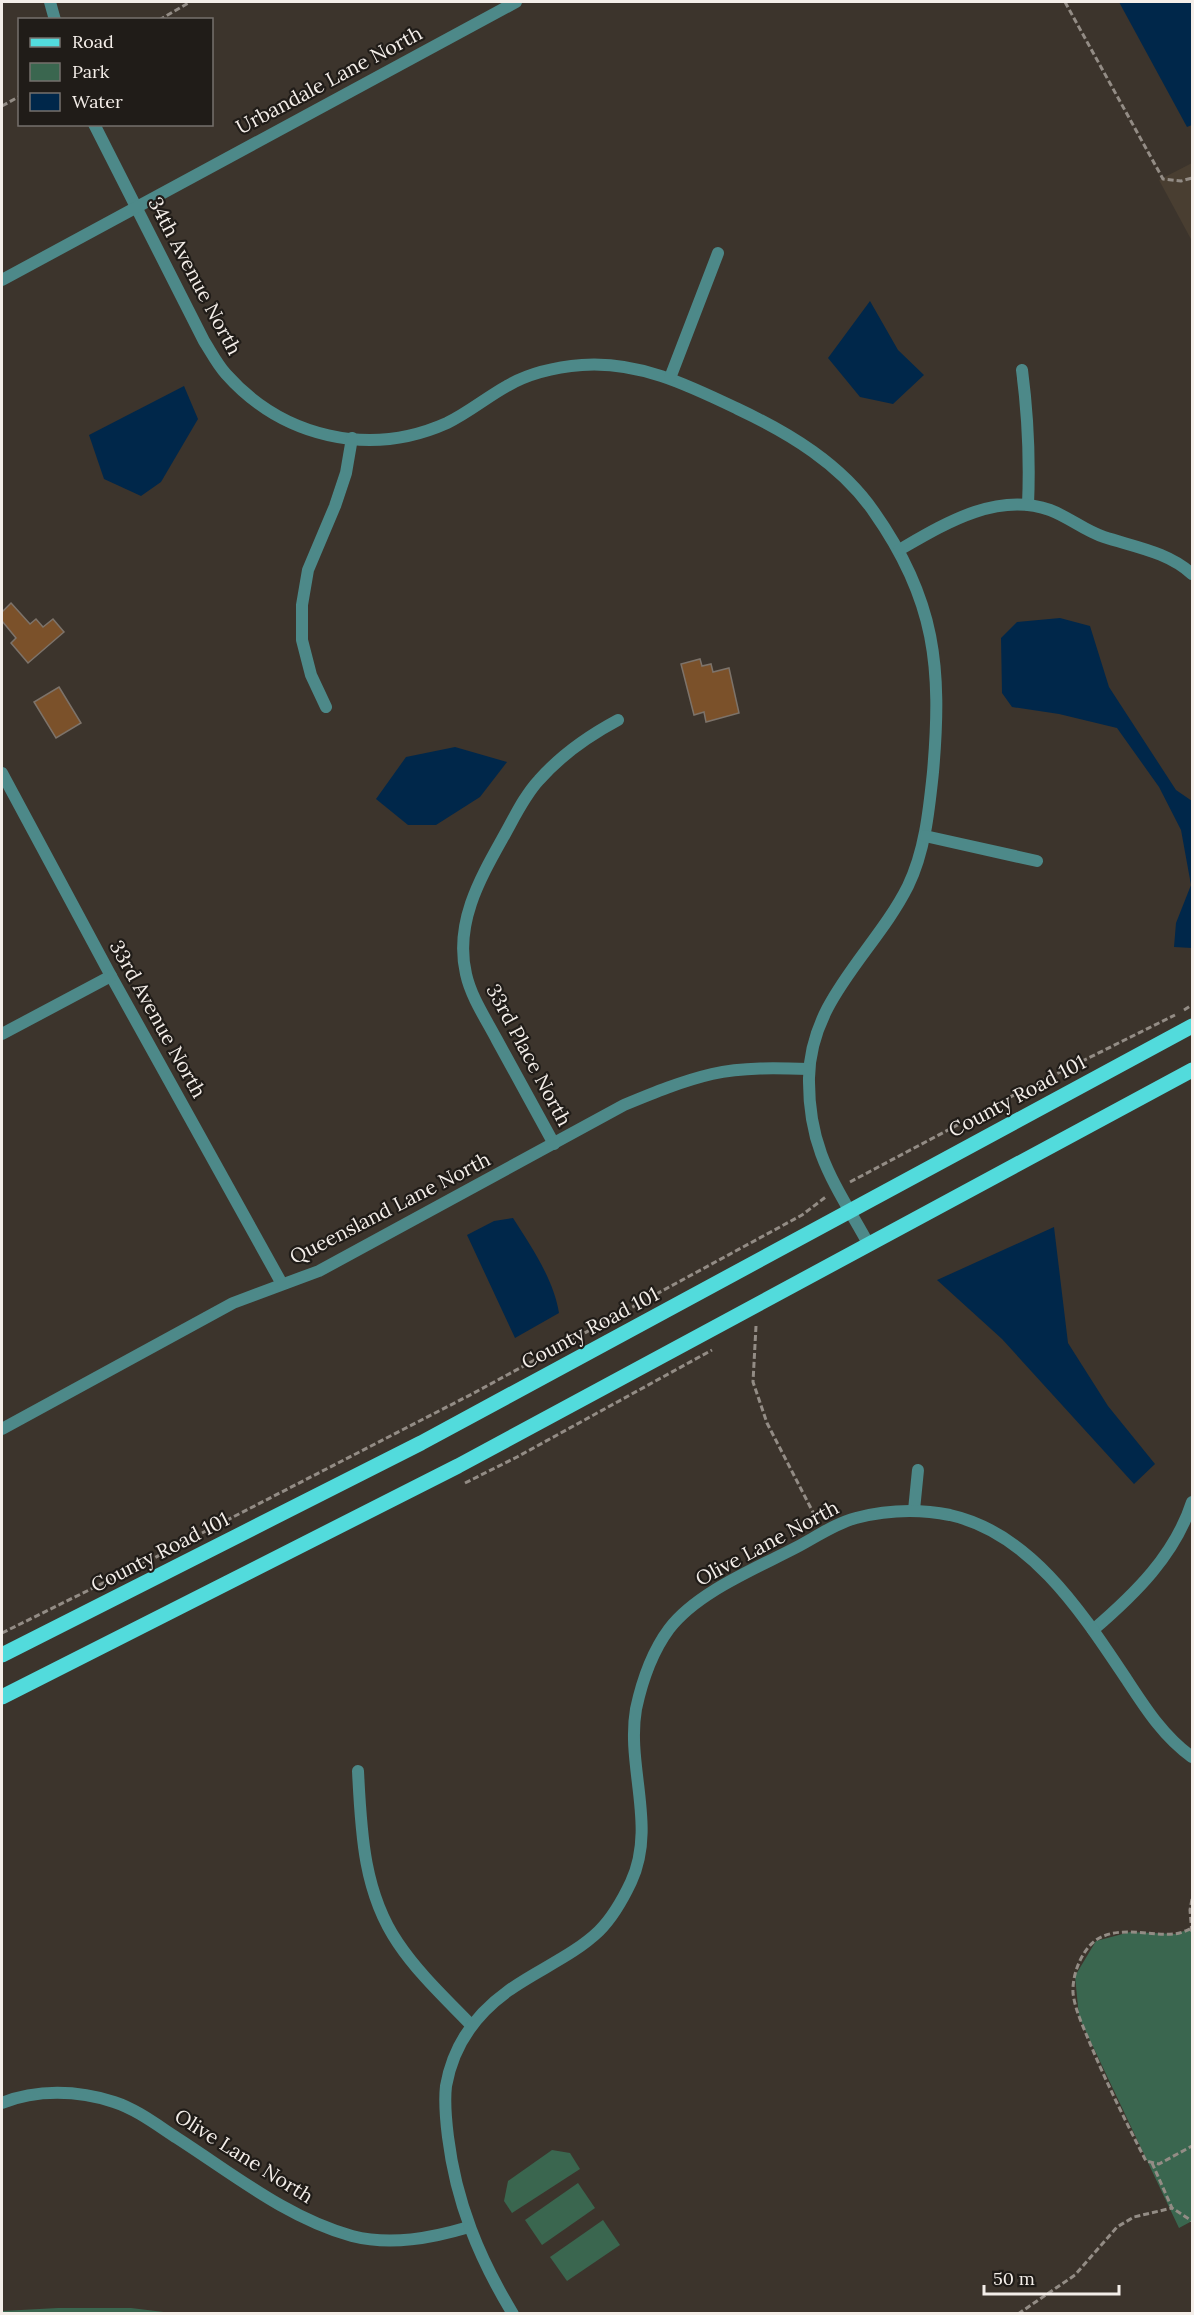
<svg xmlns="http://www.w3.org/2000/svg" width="1194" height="2315" viewBox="0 0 1194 2315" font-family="Lora,serif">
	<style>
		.built { fill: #493e31 }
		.green { fill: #3a664f }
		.water { fill: #00274a }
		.building { fill: #7b512a; stroke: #7d736a; stroke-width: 1.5 }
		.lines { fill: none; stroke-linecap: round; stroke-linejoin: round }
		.path { stroke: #938c85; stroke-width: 3; stroke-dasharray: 6 3; stroke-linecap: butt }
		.minor { stroke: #4d8989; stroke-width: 12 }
		.primary { stroke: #52dbdc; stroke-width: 15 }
		.labels { text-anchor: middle; stroke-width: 4.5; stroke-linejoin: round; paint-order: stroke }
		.street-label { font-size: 20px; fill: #f4eee9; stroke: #201c18 }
	</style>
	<rect width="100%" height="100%" fill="#3c342c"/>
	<path class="built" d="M1192,163V241L1159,180Z"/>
	<g class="green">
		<path d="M1190,1929L1192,1934V2221L1179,2228L1079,2017L1075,1976L1096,1941L1130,1932L1175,1934Z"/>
		<path d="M552,2150L570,2153L580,2169L512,2213L504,2201L508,2181Z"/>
		<path d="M578,2183L595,2208L542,2245L525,2220Z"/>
		<path d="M603,2220L620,2245L567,2281L550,2257Z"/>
		<path d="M58,2308H131L172,2313H2V2311Z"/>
	</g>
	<g class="water">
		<path d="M1119,2H1192V125L1187,127Z"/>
		<path d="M870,301L898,350L924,375L893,404L860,397L828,358Z"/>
		<path d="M184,386L198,419L161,482L141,496L104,479L89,435Z"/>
		<path d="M1060,618L1090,626L1109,687L1176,790L1192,801V948L1174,947L1176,923L1191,885L1181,830L1159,787L1117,728L1059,714L1012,707L1002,693L1001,638L1017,622Z"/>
		<path d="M455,747L507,762L480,797L436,825H408L376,799L406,757Z"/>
		<path d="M513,1218C531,1246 554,1280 559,1313L515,1338L467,1235L494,1221Z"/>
		<path d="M1054,1227L1068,1343L1108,1406L1155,1464L1134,1484L1002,1339L937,1280Z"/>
	</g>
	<g class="building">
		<path d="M11,603L30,624L36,619L43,627L53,619L64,632L28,663L11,643L16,638L2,621V612Z"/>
		<path d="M700,659L702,666L711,664L713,672L729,668L739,713L706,722L704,712L694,715L681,664Z"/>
		<path d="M59,687L81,723L56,738L34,702Z"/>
	</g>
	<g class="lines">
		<g class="path">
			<path d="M1065,2L1163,179L1181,181L1192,178"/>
			<path d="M159,20L190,2"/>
			<path d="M2,106L20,96"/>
			<path d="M1184,1010L1192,1005"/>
			<path d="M850,1182L1016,1094L1175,1015"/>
			<path d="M756,1326L753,1382L767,1423L817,1520"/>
			<path d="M465,1483L517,1457L712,1350"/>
			<path d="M202,1533L472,1394L802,1215L827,1196"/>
			<path d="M2,1633L164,1553"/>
			<path d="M1192,1899L1190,1910L1192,1934"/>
			<path d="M1190,1929C1185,1931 1179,1934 1173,1934C1148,1936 1119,1925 1096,1940C1081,1951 1072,1975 1073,1993C1075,2010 1083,2026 1089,2041C1106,2082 1126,2122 1146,2161L1159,2164L1192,2146"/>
			<path d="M1152,2163L1172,2208L1192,2221"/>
			<path d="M1018,2314L1075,2275L1117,2227L1134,2217L1172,2208"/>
		</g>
		<g class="minor">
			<path d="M50,2L55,20"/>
			<path d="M94,124L204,341C211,352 217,364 226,374C282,437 369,458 447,423C468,413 487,397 507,386C529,373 557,367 582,365C639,361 688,385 738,409C789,433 841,464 874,512C936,600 942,668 933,772C929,810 925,851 908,886C875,952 810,999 809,1078C808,1151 836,1185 869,1245"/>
			<path d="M2,280L516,2"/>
			<path d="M1022,370C1028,416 1030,459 1028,505"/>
			<path d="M670,378L718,253"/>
			<path d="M899,550C944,524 997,491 1050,510C1069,517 1085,531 1104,537C1135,547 1168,552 1192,574"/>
			<path d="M326,707L311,675L302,640V605L308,570L335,506L346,473L352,438"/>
			<path d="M2,773L111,976L282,1284"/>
			<path d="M925,836L1037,861"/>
			<path d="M2,1034L111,976"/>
			<path d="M554,1144C535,1109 516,1075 497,1040C486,1019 471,997 466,974C454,922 481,877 505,834C515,816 525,795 539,780C562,754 588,736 618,720"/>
			<path d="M2,1429L233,1303L319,1271L624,1105C653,1093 682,1081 712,1074C743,1067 777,1068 809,1069"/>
			<path d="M914,1510L918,1470"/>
			<path d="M1093,1630C1135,1594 1175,1555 1192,1502"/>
			<path d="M358,1771C361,1830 363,1892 398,1943C418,1973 446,1999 471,2025"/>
			<path d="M2,2103C36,2089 78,2090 114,2102C136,2109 157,2125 177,2138C233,2174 287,2218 352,2236C391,2246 432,2238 469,2227"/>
			<path d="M513,2314C479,2258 456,2202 448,2137C446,2121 444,2103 446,2086C453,2046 476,2014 508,1991C537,1970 573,1956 599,1931C613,1917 623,1899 631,1882C657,1826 626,1767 636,1709C642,1681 652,1652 669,1629C697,1592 757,1568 797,1547C816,1537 836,1523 856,1518C887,1510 919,1509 950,1515C1032,1533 1084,1616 1127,1680C1146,1709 1164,1737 1192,1757"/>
		</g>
		<g class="primary">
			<path d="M2,1655L421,1443L1192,1026"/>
			<path d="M2,1697L458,1466L1192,1070"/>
		</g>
	</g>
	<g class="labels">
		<g class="street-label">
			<text transform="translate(329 80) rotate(-28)" y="7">Urbandale Lane North</text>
			<text transform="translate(195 276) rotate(62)" y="7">34th Avenue North</text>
			<text transform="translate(158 1019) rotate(61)" y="7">33rd Avenue North</text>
			<text transform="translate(529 1055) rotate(62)" y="7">33rd Place North</text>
			<text transform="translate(1017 1096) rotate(-28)" y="7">County Road 101</text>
			<text transform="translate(390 1208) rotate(-27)" y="7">Queensland Lane North</text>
			<text transform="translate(590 1328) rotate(-28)" y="7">County Road 101</text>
			<text transform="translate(767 1543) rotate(-28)" y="7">Olive Lane North</text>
			<text transform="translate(160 1552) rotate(-27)" y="7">County Road 101</text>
			<text transform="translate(244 2156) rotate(32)" y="7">Olive Lane North</text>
		</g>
	</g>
	<rect width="1194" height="2315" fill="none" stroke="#f4eee9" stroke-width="6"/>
	<rect x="18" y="18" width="195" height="108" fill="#201c18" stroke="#75706c" stroke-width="1.5"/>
	<rect x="30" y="38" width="30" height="9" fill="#52dbdc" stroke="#75706c" stroke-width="1.5"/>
	<text x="72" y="48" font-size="18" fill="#f4eee9">Road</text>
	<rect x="30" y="63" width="30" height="18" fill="#3a664f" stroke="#75706c" stroke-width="1.5"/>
	<text x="72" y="78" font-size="18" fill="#f4eee9">Park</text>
	<rect x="30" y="93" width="30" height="18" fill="#00274a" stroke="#75706c" stroke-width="1.5"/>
	<text x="72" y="108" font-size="18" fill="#f4eee9">Water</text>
	<path d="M984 2285v9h135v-9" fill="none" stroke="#f4eee9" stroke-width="3"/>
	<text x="993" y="2285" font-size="18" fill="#f4eee9" stroke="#201c18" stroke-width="4.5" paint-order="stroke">50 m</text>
</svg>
